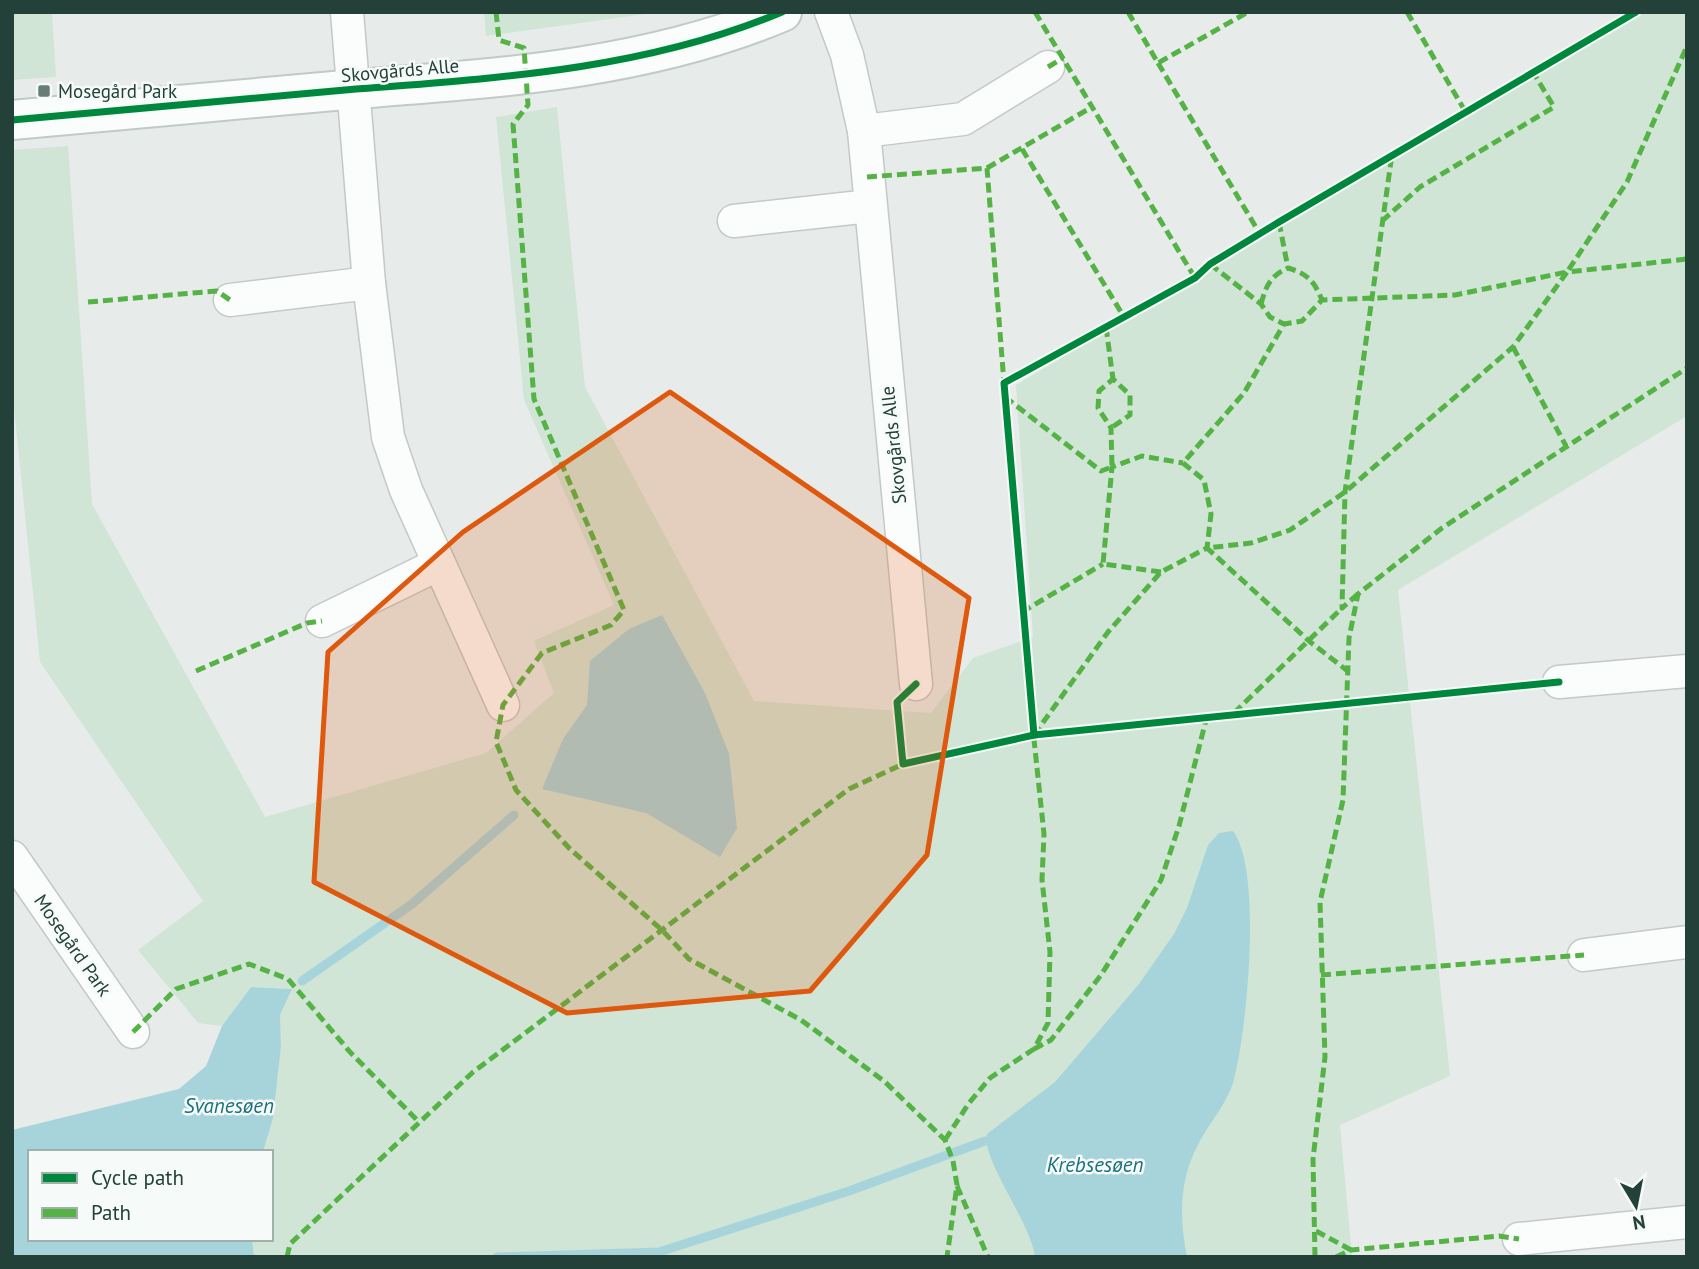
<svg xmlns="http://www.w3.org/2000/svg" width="1699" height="1269" viewBox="0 0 1699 1269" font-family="'PT Sans',sans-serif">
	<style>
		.green { fill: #d0e5d6 }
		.water { fill: #a7d4db }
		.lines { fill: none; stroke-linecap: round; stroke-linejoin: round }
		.stream { stroke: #a7d4db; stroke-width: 9 }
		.street-casing { stroke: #c4c9c7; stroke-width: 35 }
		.secondary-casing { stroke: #c2cac7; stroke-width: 42 }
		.street { stroke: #fbfcfc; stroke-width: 32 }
		.secondary { stroke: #fbfcfc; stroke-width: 38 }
		.quiet { stroke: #55b346; stroke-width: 5; stroke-dasharray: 10 5; stroke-linecap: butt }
		.cycleway-casing { stroke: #f6faf8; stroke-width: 11 }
		.cycleway { stroke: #00873e; stroke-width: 7 }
		.marked { fill: #de580e; fill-opacity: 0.2; stroke: #de580e; stroke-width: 5; stroke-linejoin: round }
		.poi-dot { fill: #687d77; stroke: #f6faf8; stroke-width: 2.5 }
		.labels { text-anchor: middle; stroke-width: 5; stroke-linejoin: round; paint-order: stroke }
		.street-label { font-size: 19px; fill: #234139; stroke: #f6faf8 }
		.poi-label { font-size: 19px; fill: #234139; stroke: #f6faf8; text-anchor: start }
		.water-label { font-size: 21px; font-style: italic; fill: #1a7180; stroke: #f6faf8 }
	</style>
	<rect width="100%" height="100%" fill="#e7ecea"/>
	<g class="green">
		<path d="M12,12H52L56,77L12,80Z"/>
		<path d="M484,12H660L486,36Z"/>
		<path d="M1637,12H1687V416L1398,590L1450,1076L1340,1125L1352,1257H254L252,1239H271V1152H263L273,1117L281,1047L280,1015L292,989L251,987L222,1026L198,1023L138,950L203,901L40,662L12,388V150L68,146L92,504L265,817L486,753L554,693L534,641L614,605L524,400L496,117L557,107L585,387L754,701L931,713L973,658L1033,637L1016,385Z"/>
	</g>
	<g class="water">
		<path d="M662,615L705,693L729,754L737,828L720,857L646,813L542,789L563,739L587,705L590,661L629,629Z"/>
		<path d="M1233,831C1263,871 1247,1033 1233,1083C1226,1105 1209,1123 1199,1143C1179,1179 1179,1217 1187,1257H1035C1031,1223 980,1157 987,1134L1055,1082L1139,984L1174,934L1187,908L1208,845L1219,833Z"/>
		<path d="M251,987L292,989L280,1015L281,1047L273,1118L263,1152H30V1239H252L254,1257H12V1130L179,1089L206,1066L222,1026Z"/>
	</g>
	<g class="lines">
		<g class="stream">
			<path d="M302,981L412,904L514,815"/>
			<path d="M497,1257L659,1252L849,1191L985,1141"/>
		</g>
		<g class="street-casing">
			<g id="street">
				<path d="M347,12L369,283L388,437L406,490L503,705"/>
				<path d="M831,12L847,55L864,131L916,684"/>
				<path d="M864,131L963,119L1048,67"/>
				<path d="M734,221L870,206"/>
				<path d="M230,300L369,283"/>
				<path d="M322,621L439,564"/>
				<path d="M1559,682L1687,671"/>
				<path d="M12,857L133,1032"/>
				<path d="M1584,955L1687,942"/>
				<path d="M1519,1239L1687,1222"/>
			</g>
		</g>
		<g class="secondary-casing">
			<path id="secondary" d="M12,120C127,110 241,99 356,89C501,78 646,69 782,12"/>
		</g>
		<use href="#street" class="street"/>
		<use href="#secondary" class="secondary"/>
		<g class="quiet">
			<path d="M496,12L499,40L524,48L528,105L513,124L534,399L624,610L611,625L542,653L503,705L496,742L516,790L570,849L662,930L689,959L801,1020L884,1081L945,1140L953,1161L957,1185L947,1257"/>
			<path d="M1035,12L1195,278"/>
			<path d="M1128,12L1158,63L1248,12"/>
			<path d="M1407,12L1465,111"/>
			<path d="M1158,63L1260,234"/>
			<path d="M1048,67L1063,58"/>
			<path d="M1022,149L1124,317"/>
			<path d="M987,168L1092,107"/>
			<path d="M867,177L987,168L1004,383"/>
			<path d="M1382,221L1420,187L1554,107L1533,72"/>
			<path d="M1279,222L1288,268"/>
			<path d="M1210,264L1261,304L1270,317L1284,324"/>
			<path d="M88,302L217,291L230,300"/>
			<path d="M1261,304C1266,286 1270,276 1288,268C1308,274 1314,281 1322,300"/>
			<path d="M1106,327L1113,379"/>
			<path d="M1513,347L1566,446"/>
			<path d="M1005,397L1101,471L1112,467L1111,428L1098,408L1099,391L1113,379L1130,395V415L1111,428"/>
			<path d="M1161,572L1103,564L1112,467L1142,456L1183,463"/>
			<path d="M1358,594L1342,608L1345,492L1392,154"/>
			<path d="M1022,612L1103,564"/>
			<path d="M196,671L307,623L322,621"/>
			<path d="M1349,672L1309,641L1207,548L1251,543L1290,530L1345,492L1513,347L1567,272L1687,259"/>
			<path d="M1234,713L1342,608"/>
			<path d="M1034,735L1108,632L1161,572L1207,548L1211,514L1204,480L1183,463L1244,393L1284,324L1302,321L1322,300L1455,295L1567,272L1627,182L1687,46"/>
			<path d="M1321,975L1584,955"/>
			<path d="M133,1032L176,989L249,964L288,979L350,1052L418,1121"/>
			<path d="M1034,1049L1051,1040L1101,975L1161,880L1179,826L1207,716"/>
			<path d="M945,1140L969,1103L990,1078L1034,1049L1048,1023L1050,952L1042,880L1044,834L1033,730"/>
			<path d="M957,1186L988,1257"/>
			<path d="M1316,1231L1351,1250"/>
			<path d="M287,1257L290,1244L472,1073L849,789L903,764"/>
			<path d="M1315,1257L1313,1159L1325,1057L1320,902L1343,800L1349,638L1358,594L1442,528L1687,368"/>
			<path d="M1336,1257L1351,1250L1499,1236L1519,1239"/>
		</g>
		<g class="cycleway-casing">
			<g id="cycleway">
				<path d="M12,120C127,110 241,99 356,89C501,78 646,69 782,12"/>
				<path d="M916,684L897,702L903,764L1034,735L1559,682"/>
				<path d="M1034,735L1004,383L1195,278L1210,264L1279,222L1636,12"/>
			</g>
		</g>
		<use href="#cycleway" class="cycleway"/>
	</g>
	<path class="marked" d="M670,392L969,598L927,855L810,991L567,1013L314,882L328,652L463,532Z"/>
	<rect class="poi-dot" x="37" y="84" width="14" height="14" rx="3.5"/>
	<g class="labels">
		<g class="street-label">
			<text transform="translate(400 70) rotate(-5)" y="7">Skovgårds Alle</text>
			<text transform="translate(893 445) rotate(-96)" y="7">Skovgårds Alle</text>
			<text transform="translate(73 945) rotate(55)" y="7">Mosegård Park</text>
		</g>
		<g class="poi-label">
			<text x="58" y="98">Mosegård Park</text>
		</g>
		<g class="water-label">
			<text x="229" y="1113">Svanesøen</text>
			<text x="1095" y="1172">Krebsesøen</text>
		</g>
	</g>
	<rect width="1699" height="1269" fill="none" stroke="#234139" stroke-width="28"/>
	<rect x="28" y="1150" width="245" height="91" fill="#f6faf8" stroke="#a2b0ac" stroke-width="2"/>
	<rect x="42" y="1173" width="35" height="10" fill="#00873e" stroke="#a2b0ac" stroke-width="2"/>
	<text x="91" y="1185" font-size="21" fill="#234139">Cycle path</text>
	<rect x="42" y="1208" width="35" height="10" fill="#55b346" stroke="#a2b0ac" stroke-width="2"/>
	<text x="91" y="1220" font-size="21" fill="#234139">Path</text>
	<g transform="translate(1636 1206) rotate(170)" stroke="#f6faf8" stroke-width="5" paint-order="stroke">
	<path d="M0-5L12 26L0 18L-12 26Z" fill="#234139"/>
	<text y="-10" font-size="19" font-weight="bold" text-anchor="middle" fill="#234139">N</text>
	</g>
</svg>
